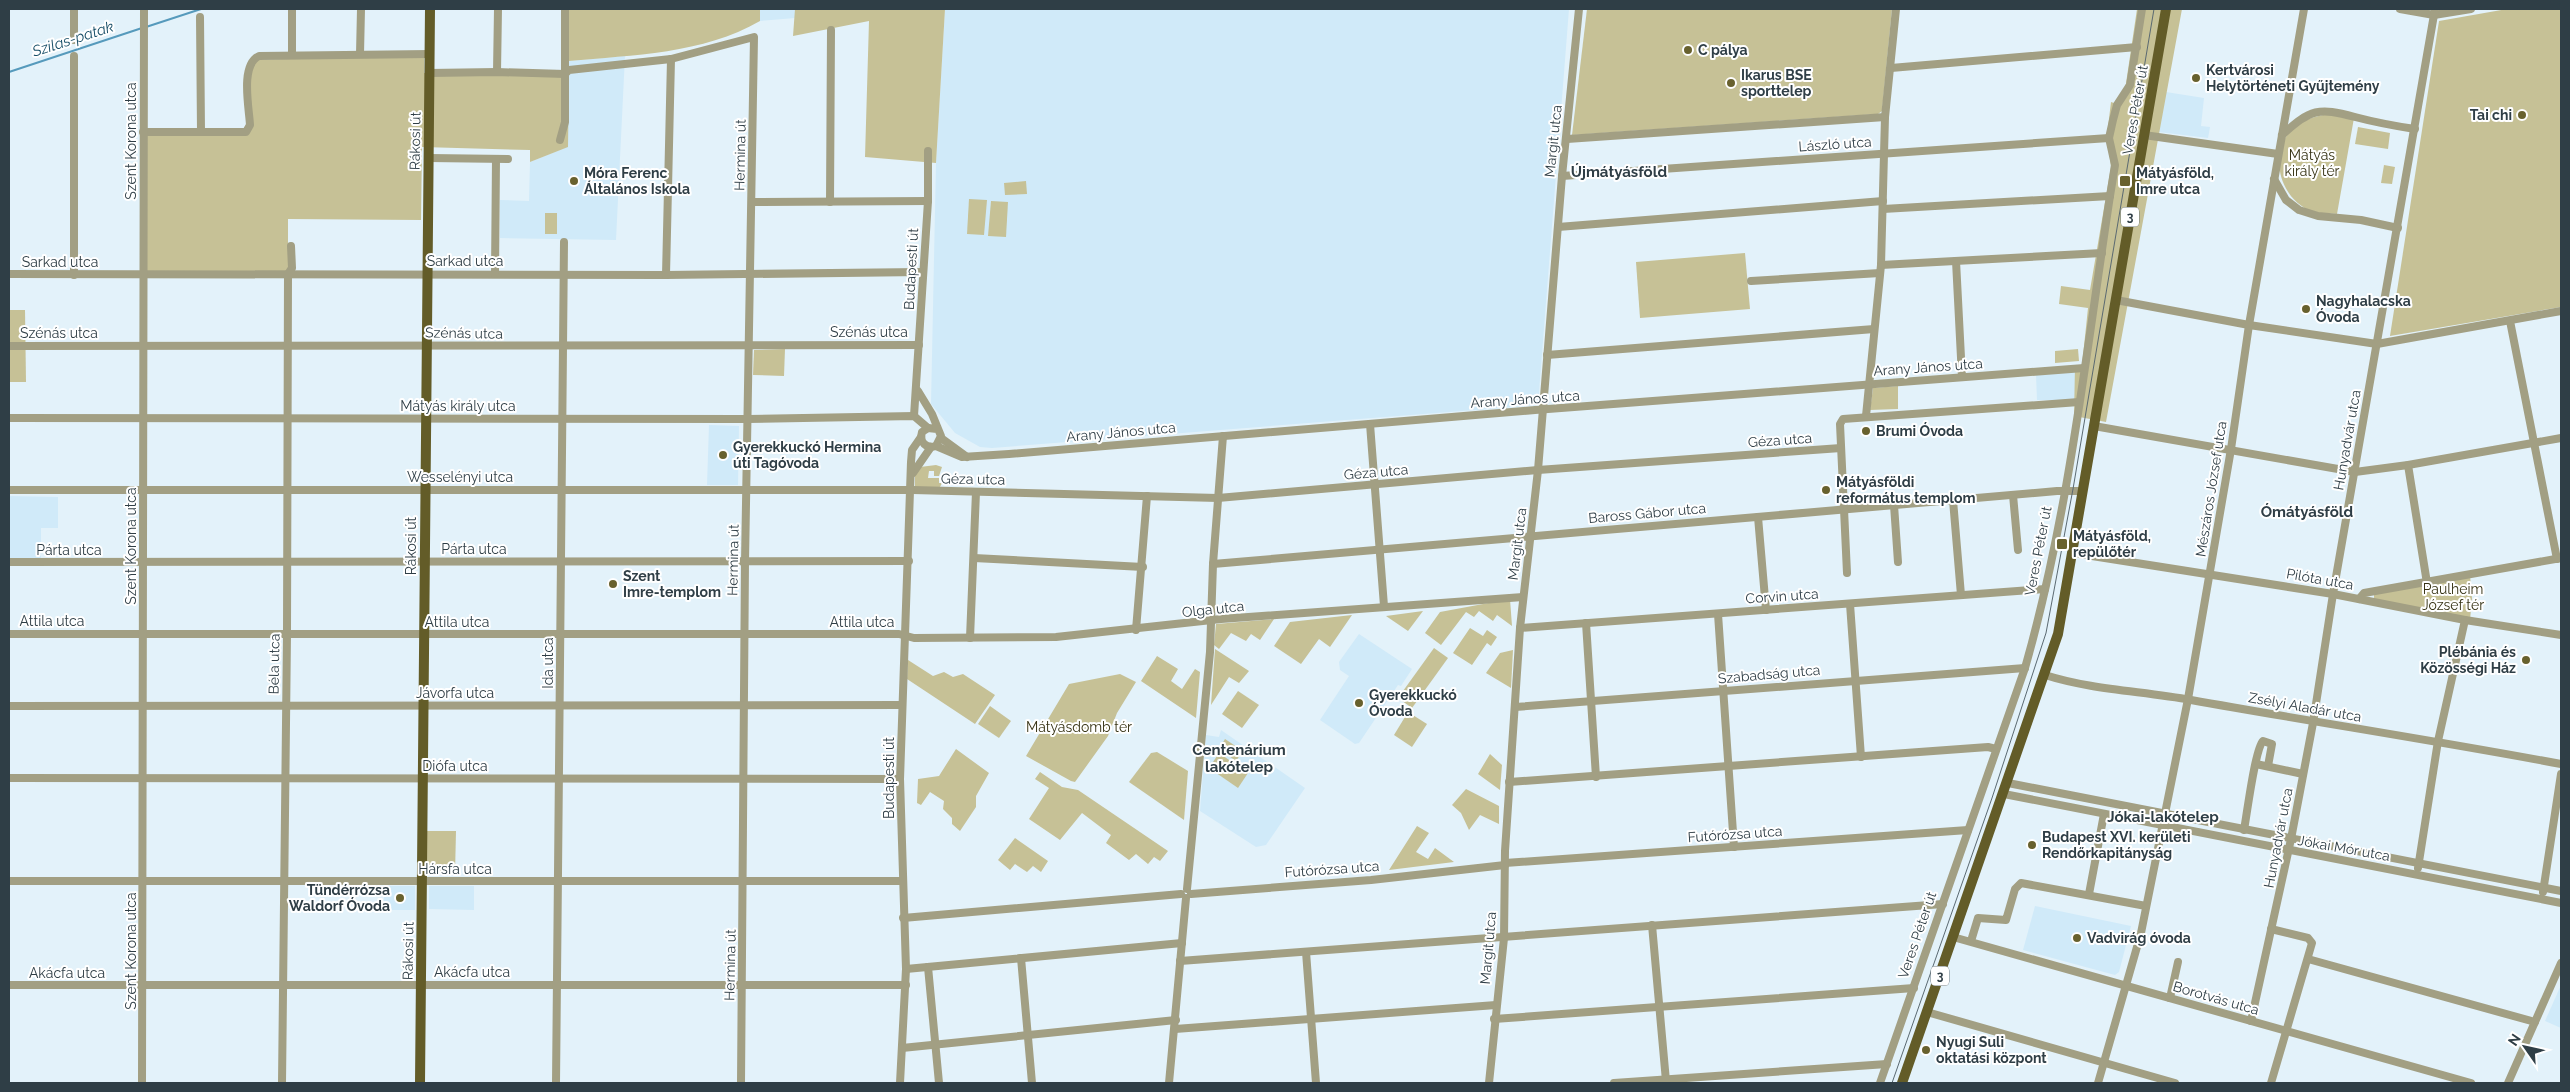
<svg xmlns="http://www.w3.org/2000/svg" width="2570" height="1092" viewBox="0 0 2570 1092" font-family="Raleway,sans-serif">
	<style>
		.built { fill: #d0eaf9 }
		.green { fill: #c6c196 }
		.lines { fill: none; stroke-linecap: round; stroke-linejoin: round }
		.stream { stroke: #569abc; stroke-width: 2 }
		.minor { stroke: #a29f83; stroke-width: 8 }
		.major { stroke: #635c28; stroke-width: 10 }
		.tram { stroke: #5a6971; stroke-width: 1 }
		.poi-dot { fill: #68612e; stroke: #fff; stroke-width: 2 }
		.labels { text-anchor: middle; stroke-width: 4; stroke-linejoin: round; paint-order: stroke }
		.shield { fill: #fff; stroke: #6d787e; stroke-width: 1 }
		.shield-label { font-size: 12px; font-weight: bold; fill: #2f3e46 }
		.poi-label { font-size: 14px; font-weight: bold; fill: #2f3e46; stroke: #fff; text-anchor: start }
		.street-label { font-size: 14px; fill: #2f3e46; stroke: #fff }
		.park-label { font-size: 14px; fill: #373315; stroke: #fff }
		.water-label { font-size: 15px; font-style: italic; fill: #174e67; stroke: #fff }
		.neighbourhood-label { font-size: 15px; font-weight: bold; fill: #2f3e46; stroke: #fff }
	</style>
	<rect width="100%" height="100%" fill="#e3f2fa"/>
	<g class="built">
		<path d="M760,9H795V18L760,21Z"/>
		<path d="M945,9H1569L1538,405L992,448L980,447L955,433L931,404L936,163Z"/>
		<path d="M625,56L616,240L500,238V200L529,201L530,162L567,147L569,61Z"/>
		<path d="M2166,92L2204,98L2201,126L2210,127L2208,138L2159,132Z"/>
		<path d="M2076,372V400H2037L2036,375Z"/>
		<path d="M709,425L739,426L738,485H707Z"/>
		<path d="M9,496L58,497V528H41V559L9,558Z"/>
		<path d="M1359,634L1412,669L1401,686L1398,685L1359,743L1355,744L1320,720L1349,676L1340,670L1339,662Z"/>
		<path d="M1221,730L1305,788L1266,845L1256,847L1200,811L1206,735L1219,737Z"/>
		<rect x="384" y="886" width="31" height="24"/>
		<path d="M429,886H474V910L429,909Z"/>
		<path d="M2035,906L2131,926L2119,972L2115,975L2023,950Z"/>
		<path d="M2561,985V1028L2545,1021Z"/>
	</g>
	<g class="green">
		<path d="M569,9H760V21C703,54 633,55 569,61Z"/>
		<path d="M795,9H945L936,163L865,157L869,21L793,36Z"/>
		<path d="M1587,9H1892L1882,111L1878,114L1572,135Z"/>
		<path d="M2137,9H2182L2106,422L2074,416L2075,366L2082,365L2088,308L2059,304L2061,286L2090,290L2111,167L2107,135L2111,102L2114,103L2125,90Z"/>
		<path d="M2507,9H2561V307L2390,336L2439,21Z"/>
		<path d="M424,54V73L569,74L568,147L530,162V150L422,147L421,220L288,219V274H144L143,132L248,131L247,74L252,60Z"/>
		<path d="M2328,114L2354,118L2337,214C2330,213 2320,214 2313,212C2278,199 2267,151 2295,126C2304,119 2318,116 2328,114Z"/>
		<path d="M2358,127L2390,133L2388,149L2355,144Z"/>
		<path d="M2384,165L2395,167L2392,184L2381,183Z"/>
		<path d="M1026,181L1027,194L1005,195L1004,183Z"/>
		<path d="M969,199L987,200L984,235L967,234Z"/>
		<path d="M991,201L1008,202L1006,237L988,236Z"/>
		<rect x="545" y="213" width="12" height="21"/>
		<path d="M1745,253L1750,309L1640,318L1636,262Z"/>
		<path d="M9,310H25L26,382H9Z"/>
		<path d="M785,349L784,376L753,375L754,350Z"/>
		<path d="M2078,349L2079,361L2055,363V351Z"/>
		<path d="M1898,386V409L1870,410L1873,388Z"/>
		<path d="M936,465L942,467L939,476H934V471H929L928,478H939V483H942L940,487H915V472L920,467Z"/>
		<path d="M2470,575L2472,599L2470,620L2374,600V593Z"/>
		<path d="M1510,599L1512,626L1497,615L1493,621L1479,611L1474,617L1466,612L1441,645L1425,633L1440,612Z"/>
		<path d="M1423,611L1408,631L1386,616Z"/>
		<path d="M1352,615L1330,647L1319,639L1301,664L1274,646L1290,622Z"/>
		<path d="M1274,619L1260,640L1251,634L1246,641L1231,633L1219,649L1214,645L1216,624Z"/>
		<path d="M1470,628L1483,636L1487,630L1497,637L1491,646L1487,643L1472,665L1453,653Z"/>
		<path d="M1434,648L1448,658L1412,708L1398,698Z"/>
		<path d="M1215,649L1249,671L1239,683L1229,677L1211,705Z"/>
		<path d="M1513,650L1511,688L1486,673L1500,653Z"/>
		<path d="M1157,656L1178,669L1171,681L1182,689L1195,669L1200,672L1196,718L1141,681Z"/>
		<path d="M908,660L933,676L944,672L953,677L963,674L995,695L975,724L907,679Z"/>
		<path d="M1120,674L1136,682L1117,713L1108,736L1075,782L1071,781L1026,756L1069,684Z"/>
		<path d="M1238,691L1259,705L1242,728L1222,714Z"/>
		<path d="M990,706L1011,721L999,738L978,724Z"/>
		<path d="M1408,712L1427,724L1412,747L1394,735Z"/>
		<path d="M1225,739L1243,751L1236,761L1219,749Z"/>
		<path d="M956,749L989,773L976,796V807L960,831L952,824V818L943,809L944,801L930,792L921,805L917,803L918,779L939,776Z"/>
		<path d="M1157,752L1188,771L1184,820L1129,782L1151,753Z"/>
		<path d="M1219,753L1248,773L1238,788L1209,768Z"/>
		<path d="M1490,754L1502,765L1500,790L1478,774Z"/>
		<path d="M1040,772L1062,787L1078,790L1168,851L1160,861L1154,857L1148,864L1136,854L1129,860L1106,843L1111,835L1082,813L1060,840L1029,819L1049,788L1035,779Z"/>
		<path d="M1466,789L1499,806V824L1480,815L1469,830L1461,813L1452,805Z"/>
		<path d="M1417,826L1429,833L1416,852L1428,859L1435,848L1454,862L1389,870Z"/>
		<path d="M426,831H456L455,874H425Z"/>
		<path d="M1015,838L1048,861L1041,872L1033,866L1027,872L1015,864L1010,870L998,860Z"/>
	</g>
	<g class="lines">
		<g class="stream">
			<path d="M146,27L201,9"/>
			<path d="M9,72L142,28"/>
		</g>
		<g class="minor">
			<path d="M74,9V40"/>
			<path d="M2400,9L2434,15L2471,9"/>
			<path d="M200,17L201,132"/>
			<path d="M360,54L361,9"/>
			<path d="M292,55V9"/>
			<path d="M1891,68L2137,47"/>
			<path d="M497,72L498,9"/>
			<path d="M429,73L497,72L565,74L569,70L671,59L754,37L745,562L741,1083"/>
			<path d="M143,132H246L250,125C249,107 240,65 259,56L430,54"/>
			<path d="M2144,135L2278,154"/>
			<path d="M2282,135C2311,109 2318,107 2355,117C2374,122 2395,126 2415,129"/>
			<path d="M1567,139L1885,117"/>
			<path d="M560,140L565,122V9"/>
			<path d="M429,158L508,159"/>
			<path d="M1562,176L2109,138"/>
			<path d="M2274,179L2286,200L2299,210L2318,216L2361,220L2398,228"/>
			<path d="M752,202L928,201"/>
			<path d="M830,202L831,30"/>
			<path d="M1883,209L2110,196"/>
			<path d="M1558,227L1883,201"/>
			<path d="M1956,261L1962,377"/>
			<path d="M1881,265L2102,253"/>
			<path d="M9,274L666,275L922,272"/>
			<path d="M495,274L496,159"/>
			<path d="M74,275V56"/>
			<path d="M666,275L671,59"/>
			<path d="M1751,281L1880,273"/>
			<path d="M2116,300L2249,325L2377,344L2561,311"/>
			<path d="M2510,321L2557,559"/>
			<path d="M9,346L919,345"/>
			<path d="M1547,355L1874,329"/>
			<path d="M918,391L932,414L941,436L936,446C926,449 919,442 922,432L928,428L937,429"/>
			<path d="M914,416L928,201V151"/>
			<path d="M1866,416L1881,265L1885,117L1896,9"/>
			<path d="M9,418L748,419L914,416L928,428"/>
			<path d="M1370,424L1384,606"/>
			<path d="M2094,426L2355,472L2408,465L2561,438"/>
			<path d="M941,438L967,457"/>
			<path d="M936,446L962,457L1009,454L1535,410L2084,368"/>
			<path d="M2408,465L2427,583"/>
			<path d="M913,473L931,447"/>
			<path d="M9,490H913L1218,498L1538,470L1841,448"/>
			<path d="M2013,495L2018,550"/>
			<path d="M1953,500L1961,595"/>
			<path d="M1894,505L1898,562"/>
			<path d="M1758,517L1766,610"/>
			<path d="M2073,553L2333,594L2465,620L2561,635"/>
			<path d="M974,558L1143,567"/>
			<path d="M9,562L909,561"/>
			<path d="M1213,564L2057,491H2083"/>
			<path d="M1847,573L1840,424L1843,419L2079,402"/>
			<path d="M2359,599L2364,593L2561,558"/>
			<path d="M1850,604L1861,757"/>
			<path d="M1718,614L1734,847"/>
			<path d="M1586,623L1596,777"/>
			<path d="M1520,628L2045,589"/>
			<path d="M1136,630L1147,496"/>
			<path d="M9,634H899L914,638L1056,637L1221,619L1523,597"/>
			<path d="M970,638L976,492"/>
			<path d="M2045,675C2092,690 2143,691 2191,700C2314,722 2438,741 2561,764"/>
			<path d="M9,706L902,705"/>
			<path d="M1515,707L2025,668"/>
			<path d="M2256,764L2303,774"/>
			<path d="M9,778L900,779"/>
			<path d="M1509,782L1988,747L1996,749"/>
			<path d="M2008,783L2561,891"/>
			<path d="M2004,794L2561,903"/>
			<path d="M2244,830C2247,814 2255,749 2263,741L2272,744L2268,766"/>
			<path d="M1505,863L1968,830"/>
			<path d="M2418,868L2438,741L2465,620"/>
			<path d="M9,881H902"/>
			<path d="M1187,889L1210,652L1213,564L1223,436"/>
			<path d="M2543,892L2561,774"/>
			<path d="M1191,894L1371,880L1505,865"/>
			<path d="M2089,894L2104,814"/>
			<path d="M903,918L1181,894"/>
			<path d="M1652,925L1666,1081"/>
			<path d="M2271,929L2308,938L2312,943L2271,1083"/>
			<path d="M1953,937L2471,1083"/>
			<path d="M1971,941L1978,918L2006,920L2015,889L2021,883L2146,906"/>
			<path d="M1306,952L1316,1083"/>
			<path d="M1021,958L1032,1083"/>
			<path d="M2308,959L2535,1022"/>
			<path d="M1180,961L1943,904"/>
			<path d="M928,967L939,1083"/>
			<path d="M906,969L1182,943"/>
			<path d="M9,985H906"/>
			<path d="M2170,998L2178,962"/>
			<path d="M1927,1012L2175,1083"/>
			<path d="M1494,1019L1914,988"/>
			<path d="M2251,1021L2291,839L2313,723L2333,594L2435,9"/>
			<path d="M1175,1029L1496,1005"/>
			<path d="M902,1048L1176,1020"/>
			<path d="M142,1083L144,9"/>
			<path d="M282,1083L287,634L288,274L292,268L291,246"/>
			<path d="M556,1083L564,242"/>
			<path d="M900,1083L906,969L900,779L911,462L912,450L921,437"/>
			<path d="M1169,1083L1186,898"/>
			<path d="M1489,1083L1504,938L1505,851L1520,628L1538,470L1562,176L1579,9"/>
			<path d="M1614,1083L1887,1064"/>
			<path d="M1880,1083L2025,668C2069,514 2086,353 2110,196L2115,165L2109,138L2113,120L2117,105L2130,85L2142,9"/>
			<path d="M2098,1083L2141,933L2188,699L2231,449L2249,325L2304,9"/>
			<path d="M2508,1083L2561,963"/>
		</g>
		<g class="major">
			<path d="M420,1083L430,9"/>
			<path d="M1902,1083L2058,634L2166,9"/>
		</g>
		<path class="tram" d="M1892,1083L1992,798L2046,633L2073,489L2154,9"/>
	</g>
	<g class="poi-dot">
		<circle cx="1688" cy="50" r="5"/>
		<circle cx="2196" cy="78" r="5"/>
		<circle cx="1731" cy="83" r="5"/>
		<circle cx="2522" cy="115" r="5"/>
		<circle cx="574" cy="181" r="5"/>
		<rect x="2119" y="175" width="12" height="12" rx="2.5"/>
		<circle cx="2306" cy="309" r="5"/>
		<circle cx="1866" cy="431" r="5"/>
		<circle cx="723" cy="455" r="5"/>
		<circle cx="1826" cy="490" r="5"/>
		<rect x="2056" y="538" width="12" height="12" rx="2.5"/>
		<circle cx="613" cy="584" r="5"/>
		<circle cx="2526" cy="660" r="5"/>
		<circle cx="1359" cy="703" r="5"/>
		<circle cx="2032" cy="845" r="5"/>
		<circle cx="400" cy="898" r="5"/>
		<circle cx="2077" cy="938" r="5"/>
		<circle cx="1926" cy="1050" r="5"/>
	</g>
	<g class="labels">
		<g class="shield">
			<rect x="2121" y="207.5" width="18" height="19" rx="4"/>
			<rect x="1931" y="966.5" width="18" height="19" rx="4"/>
		</g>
		<g class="shield-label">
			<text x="2130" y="221">3</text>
			<text x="1940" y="980">3</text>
		</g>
		<g class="poi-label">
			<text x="1698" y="55">C pálya</text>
			<text x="2206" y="75">Kertvárosi<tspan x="2206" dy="16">Helytörténeti Gyűjtemény</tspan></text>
			<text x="1741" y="80">Ikarus BSE<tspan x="1741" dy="16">sporttelep</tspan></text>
			<text x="2512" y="120" text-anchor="end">Tai chi</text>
			<text x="584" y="178">Móra Ferenc<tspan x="584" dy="16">Általános Iskola</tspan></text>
			<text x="2136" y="178">Mátyásföld,<tspan x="2136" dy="16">Imre utca</tspan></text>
			<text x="2316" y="306">Nagyhalacska<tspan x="2316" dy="16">Óvoda</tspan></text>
			<text x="1876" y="436">Brumi Óvoda</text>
			<text x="733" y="452">Gyerekkuckó Hermina<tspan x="733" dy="16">úti Tagóvoda</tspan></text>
			<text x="1836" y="487">Mátyásföldi<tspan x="1836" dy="16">református templom</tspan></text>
			<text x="2073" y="541">Mátyásföld,<tspan x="2073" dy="16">repülőtér</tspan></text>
			<text x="623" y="581">Szent<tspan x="623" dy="16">Imre-templom</tspan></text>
			<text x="2516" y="657" text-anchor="end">Plébánia és<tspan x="2516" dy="16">Közösségi Ház</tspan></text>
			<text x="1369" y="700">Gyerekkuckó<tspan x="1369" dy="16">Óvoda</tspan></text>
			<text x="2042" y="842">Budapest XVI. kerületi<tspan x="2042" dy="16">Rendőrkapitányság</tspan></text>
			<text x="390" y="895" text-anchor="end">Tündérrózsa<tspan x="390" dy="16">Waldorf Óvoda</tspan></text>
			<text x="2087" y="943">Vadvirág óvoda</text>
			<text x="1936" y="1047">Nyugi Suli<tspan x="1936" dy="16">oktatási központ</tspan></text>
		</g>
		<g class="street-label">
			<text transform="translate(2135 110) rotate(-80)" y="5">Veres Péter út</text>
			<text transform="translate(131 141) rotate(-90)" y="5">Szent Korona utca</text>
			<text transform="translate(415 141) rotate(-89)" y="5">Rákosi út</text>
			<text transform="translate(1553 141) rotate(-84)" y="5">Margit utca</text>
			<text transform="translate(1835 144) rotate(-4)" y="5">László utca</text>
			<text transform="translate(740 155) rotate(-89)" y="5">Hermina út</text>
			<text x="465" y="266">Sarkad utca</text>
			<text x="60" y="267">Sarkad utca</text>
			<text transform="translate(911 269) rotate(-87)" y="5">Budapesti út</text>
			<text x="869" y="337">Szénás utca</text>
			<text x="59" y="338">Szénás utca</text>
			<text transform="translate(464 333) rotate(1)" y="5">Szénás utca</text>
			<text transform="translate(1928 367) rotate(-4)" y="5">Arany János utca</text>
			<text transform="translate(1525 399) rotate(-4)" y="5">Arany János utca</text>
			<text x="458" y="411">Mátyás király utca</text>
			<text transform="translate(1121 432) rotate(-5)" y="5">Arany János utca</text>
			<text transform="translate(1780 440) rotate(-4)" y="5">Géza utca</text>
			<text transform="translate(2347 440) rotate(-80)" y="5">Hunyadvár utca</text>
			<text transform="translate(1376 472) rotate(-5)" y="5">Géza utca</text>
			<text x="460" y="482">Wesselényi utca</text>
			<text transform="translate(973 479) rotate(1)" y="5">Géza utca</text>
			<text transform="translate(2211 489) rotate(-81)" y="5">Mészáros József utca</text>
			<text transform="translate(1647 513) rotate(-5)" y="5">Baross Gábor utca</text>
			<text transform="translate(1517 544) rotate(-83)" y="5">Margit utca</text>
			<text transform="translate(131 546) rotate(-90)" y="5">Szent Korona utca</text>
			<text transform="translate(411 546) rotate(-90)" y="5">Rákosi út</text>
			<text x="474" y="554">Párta utca</text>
			<text x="69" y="555">Párta utca</text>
			<text transform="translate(2038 551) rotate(-79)" y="5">Veres Péter út</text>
			<text transform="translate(733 560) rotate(-89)" y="5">Hermina út</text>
			<text transform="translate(2320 579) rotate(10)" y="5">Pilóta utca</text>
			<text transform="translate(1782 596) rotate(-4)" y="5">Corvin utca</text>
			<text transform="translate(1213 609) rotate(-6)" y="5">Olga utca</text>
			<text x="52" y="626">Attila utca</text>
			<text x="457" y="627">Attila utca</text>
			<text x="862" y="627">Attila utca</text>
			<text transform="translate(548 663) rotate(-90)" y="5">Ida utca</text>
			<text transform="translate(274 664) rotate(-89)" y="5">Béla utca</text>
			<text transform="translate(1769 674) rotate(-5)" y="5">Szabadság utca</text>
			<text x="455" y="698">Jávorfa utca</text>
			<text transform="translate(2305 707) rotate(10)" y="5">Zsélyi Aladár utca</text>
			<text x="455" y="771">Diófa utca</text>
			<text transform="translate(889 778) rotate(-90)" y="5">Budapesti út</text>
			<text transform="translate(1735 834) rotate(-4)" y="5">Futórózsa utca</text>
			<text transform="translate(2278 838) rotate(-79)" y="5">Hunyadvár utca</text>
			<text transform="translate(2344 848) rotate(10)" y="5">Jókai Mór utca</text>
			<text x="455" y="874">Hársfa utca</text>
			<text transform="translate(1332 869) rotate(-4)" y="5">Futórózsa utca</text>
			<text transform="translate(1917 935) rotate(-71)" y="5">Veres Péter út</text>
			<text transform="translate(1488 948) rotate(-85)" y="5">Margit utca</text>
			<text transform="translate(131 951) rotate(-90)" y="5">Szent Korona utca</text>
			<text transform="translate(408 951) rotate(-89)" y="5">Rákosi út</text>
			<text transform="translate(730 965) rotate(-89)" y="5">Hermina út</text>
			<text x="472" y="977">Akácfa utca</text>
			<text x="67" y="978">Akácfa utca</text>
			<text transform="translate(2216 998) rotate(16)" y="5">Borotvás utca</text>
		</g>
		<g class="park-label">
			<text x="2312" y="160">Mátyás<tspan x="2312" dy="16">király tér</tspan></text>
			<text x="2453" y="594">Paulheim<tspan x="2453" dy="16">József tér</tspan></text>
			<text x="1079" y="732">Mátyásdomb tér</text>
		</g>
		<g class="water-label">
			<text transform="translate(73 39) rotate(-18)" y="5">Szilas-patak</text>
		</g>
		<g class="neighbourhood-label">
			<text x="1619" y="177">Újmátyásföld</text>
			<text x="2307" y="517">Ómátyásföld</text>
			<text x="1239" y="755">Centenárium<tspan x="1239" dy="17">lakótelep</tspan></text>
			<text x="2163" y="822">Jókai-lakótelep</text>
		</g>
	</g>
	<rect width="2570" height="1092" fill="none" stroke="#2f3e46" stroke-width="20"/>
	<g transform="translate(2525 1047) rotate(304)" stroke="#ffffff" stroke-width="4" paint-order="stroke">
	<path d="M0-4L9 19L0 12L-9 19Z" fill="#2f3e46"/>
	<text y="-8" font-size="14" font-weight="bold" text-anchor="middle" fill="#2f3e46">N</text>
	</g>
</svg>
